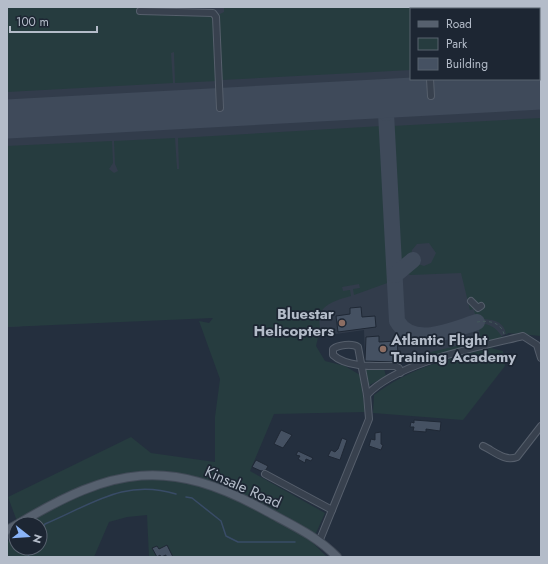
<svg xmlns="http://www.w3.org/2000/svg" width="548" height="564" viewBox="0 0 548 564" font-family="Jost,sans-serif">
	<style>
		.airport { fill: #323c4b; fill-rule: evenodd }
		.green { fill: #263c3f }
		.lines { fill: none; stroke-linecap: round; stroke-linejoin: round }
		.stream { stroke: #394c67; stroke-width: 1.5 }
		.taxiway { stroke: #3f4a5a; stroke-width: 16 }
		.runway { stroke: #3f4a5a; stroke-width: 39 }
		.building { fill: #455162; stroke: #1f2835 }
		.minor-casing { stroke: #565f6c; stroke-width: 8 }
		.major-casing { stroke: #414a57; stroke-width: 10 }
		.path { stroke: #44595c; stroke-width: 1; stroke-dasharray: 3 3; stroke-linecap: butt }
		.minor { stroke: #38414e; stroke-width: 6 }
		.major { stroke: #56606e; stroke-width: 8 }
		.education-dot { fill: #8d6e63; stroke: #1d2633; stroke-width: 1.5 }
		.labels { text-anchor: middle; stroke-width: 3.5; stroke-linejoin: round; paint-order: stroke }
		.poi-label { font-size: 15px; font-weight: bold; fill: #b4bcc9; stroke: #1d2633; text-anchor: end }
		.street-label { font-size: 15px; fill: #b4bcc9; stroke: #1d2633 }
	</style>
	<rect width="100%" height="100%" fill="#242f3e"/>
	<path class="airport" d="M7,7H541V234L508,333L492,341L428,354L365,356L364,330L321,336L318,338L315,309L7,327ZM411,9H539V79H411Z"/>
	<g class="green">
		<path d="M7,7H138L139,13L211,14L214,18L217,81L175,83L174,52L171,53L173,83L7,92Z"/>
		<path d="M224,7H541V63H539V9H411V70L221,80L218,15L224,12Z"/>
		<path d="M541,118V336L508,333L506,335C505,320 488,318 476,320L474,309L470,310L461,273L410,275L403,271L415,263L424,266L431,263L436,253L429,243L417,244L412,250L410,260L400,267L398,264L392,126Z"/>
		<path d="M382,126L390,282L354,295L353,289L360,288L359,284L342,287L343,291L350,290L351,296C341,299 322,303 320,316C318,322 321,330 321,336L318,338L316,346L325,361L345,366L360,375L365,412L274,414L250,471L325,513L312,542L327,557H149L147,515L127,517L109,522L94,557H7V542L16,537V548H40V524H18L8,497L131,437L151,453L215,462V417L220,379L199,321L209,323L213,318L7,327V146L112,141L113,163L109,169L114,173L118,171L115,164L114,141L175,138L177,169H179L178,138Z"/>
		<path d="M484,324C492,325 498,330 502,337L487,343L427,359V353L481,340L478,325Z"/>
		<path d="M491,348L503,351L505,366L463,420L373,413L374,395C409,368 449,358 491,348Z"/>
		<path d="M368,368L384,369L386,376L368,386L365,370Z"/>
	</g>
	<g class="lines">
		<g class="stream">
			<path d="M186,497L192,498L221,521L226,536L238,542H295"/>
			<path d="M40,532L45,524C91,505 124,478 176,494"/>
			<path d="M28,557L31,548"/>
		</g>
		<g class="taxiway">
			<path d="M371,99L380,103L386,113L397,321C413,349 454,329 477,322"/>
			<path d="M386,113L390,107L401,98"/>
			<path d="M395,275L413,260"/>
		</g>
		<path class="runway" d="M7,119L541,90"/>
	</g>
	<g class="building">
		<path d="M361,307L362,317L375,316L376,327L338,332L336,316L350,314V308Z"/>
		<path d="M379,336V342L397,341L398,353L394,354L395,362L365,361L366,337Z"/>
		<path d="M414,420L441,422L440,431L426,429V432L413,431L414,427H410L411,422L414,423Z"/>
		<path d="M281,430L292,435L283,448L274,444Z"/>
		<path d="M381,432V444L383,445L381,450L369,446L371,439L375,440V433Z"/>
		<path d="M342,438L347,440L340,460L328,456L331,450L335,452L338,449Z"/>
		<path d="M298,451L313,458L311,461L306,459L305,463L298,459L300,456L296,455Z"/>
		<path d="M256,460L268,466L266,470L261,471L252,467Z"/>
		<path d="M167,545L173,557H166V555L161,557L160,555L157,557L152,548L157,546L159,549Z"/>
	</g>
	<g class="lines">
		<g class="minor-casing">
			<g id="minor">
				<path d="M426,7V9"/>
				<path d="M140,11L213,13L216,17L220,108"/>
				<path d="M430,79L431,96"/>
				<path d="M471,301L478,308L481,306"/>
				<path d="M367,395C397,362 479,347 523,336L537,345L541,358"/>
				<path d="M483,446C494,451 505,462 517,457L541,426"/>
				<path d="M265,474L332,510"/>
				<path d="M319,542L369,419L367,395L358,347C352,343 338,345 333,349V355C347,368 377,366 395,366L399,368L400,373"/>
			</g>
		</g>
		<g class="major-casing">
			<g id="major">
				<path d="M18,524C113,467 168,456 268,512C292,525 318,537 337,557"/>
				<path d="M7,530L16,525"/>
			</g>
		</g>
		<path class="path" d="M477,322C488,320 501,322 504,334"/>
		<use href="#minor" class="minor"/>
		<use href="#major" class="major"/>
	</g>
	<g class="education-dot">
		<circle cx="342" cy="323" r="4"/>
		<circle cx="383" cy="349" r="4"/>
	</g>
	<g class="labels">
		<g class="poi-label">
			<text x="334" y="319">Bluestar<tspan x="334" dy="17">Helicopters</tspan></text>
			<text x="391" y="345" text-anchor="start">Atlantic Flight<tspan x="391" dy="17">Training Academy</tspan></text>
		</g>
		<g class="street-label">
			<text transform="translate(243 487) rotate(24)" y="5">Kinsale Road</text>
		</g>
	</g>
	<rect width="548" height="564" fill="none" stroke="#b4bcc9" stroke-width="16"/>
	<rect x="410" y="8" width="130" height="72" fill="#1d2633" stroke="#59626f"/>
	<rect x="418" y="21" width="20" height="6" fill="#56606e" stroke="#59626f"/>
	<text x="446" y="28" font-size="12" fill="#b4bcc9">Road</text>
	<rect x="418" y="38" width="20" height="12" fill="#263c3f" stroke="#59626f"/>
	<text x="446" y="48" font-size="12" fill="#b4bcc9">Park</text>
	<rect x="418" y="58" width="20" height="12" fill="#455162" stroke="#59626f"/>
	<text x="446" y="68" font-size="12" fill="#b4bcc9">Building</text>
	<g transform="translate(28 536) rotate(107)"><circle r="19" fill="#1d2633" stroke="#59626f"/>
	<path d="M0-3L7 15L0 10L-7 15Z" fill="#8ab4f8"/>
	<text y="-6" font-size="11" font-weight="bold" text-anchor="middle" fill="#b4bcc9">N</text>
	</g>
	<path d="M10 26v6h87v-6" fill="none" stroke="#b4bcc9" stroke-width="2"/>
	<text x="16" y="26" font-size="12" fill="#b4bcc9" stroke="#1d2633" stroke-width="3" paint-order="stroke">100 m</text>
</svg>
